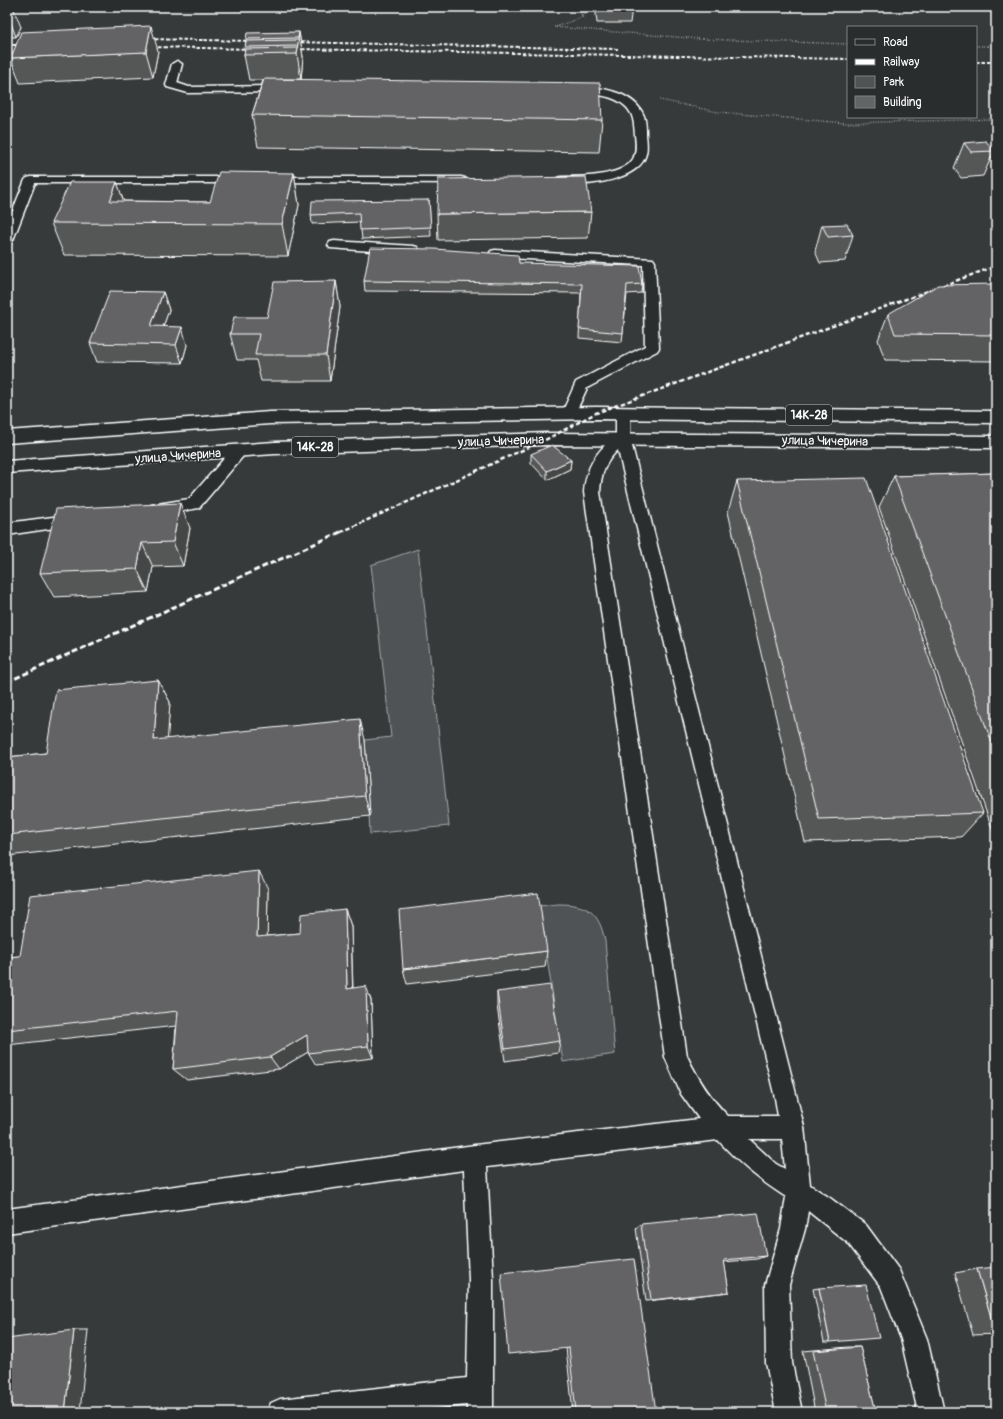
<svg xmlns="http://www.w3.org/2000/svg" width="1003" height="1419" viewBox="0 0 1003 1419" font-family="Pangolin,sans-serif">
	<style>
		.green { fill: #505354; stroke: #a8a9aa }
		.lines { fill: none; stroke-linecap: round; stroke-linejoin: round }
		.service-casing { stroke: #fff; stroke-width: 3 }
		.primary-casing { stroke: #fff; stroke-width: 3 }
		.path { stroke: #fff; stroke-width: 1.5; stroke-dasharray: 0.5 2; stroke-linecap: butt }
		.service { fill: #2a2d2e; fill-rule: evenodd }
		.primary { fill: #2a2d2e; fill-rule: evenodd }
		.rail-far2 { stroke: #fff; stroke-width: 2; stroke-dasharray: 3.5 2; stroke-linecap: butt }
		.rail-far1 { stroke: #fff; stroke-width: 2.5; stroke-dasharray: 4.5 2.5; stroke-linecap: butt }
		.rail { stroke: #fff; stroke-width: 3; stroke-dasharray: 6 3; stroke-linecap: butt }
		.wall { fill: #555657; stroke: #fff }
		.shaded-wall { fill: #454647; stroke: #fff }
		.building { fill: #636465; stroke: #fff }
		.labels { text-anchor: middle; stroke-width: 3.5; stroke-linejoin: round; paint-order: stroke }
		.shield { fill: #2a2d2e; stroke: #bfc0c0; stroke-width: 1 }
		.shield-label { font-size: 12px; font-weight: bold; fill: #fff }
		.street-label { font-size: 13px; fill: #fff; stroke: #2a2d2e }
	</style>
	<rect width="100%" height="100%" fill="#373a3b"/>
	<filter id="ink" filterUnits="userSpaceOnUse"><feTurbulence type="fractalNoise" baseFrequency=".025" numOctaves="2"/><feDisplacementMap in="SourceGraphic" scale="8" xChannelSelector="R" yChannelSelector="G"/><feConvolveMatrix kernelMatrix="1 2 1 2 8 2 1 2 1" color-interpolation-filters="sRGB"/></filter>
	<g filter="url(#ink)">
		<g class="green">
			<path d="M418,549L449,826L370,834L365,740L391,737L371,565Z"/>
			<path d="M558,904C587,904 599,911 605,941L615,1054L563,1062L539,906Z"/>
		</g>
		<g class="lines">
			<g class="service-casing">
				<g id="service">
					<path d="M177,61L182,64L177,83L189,87L284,86L289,89L284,92L188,93L167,87L166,85L172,64Z"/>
					<path d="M575,86C599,87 634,91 644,116C646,122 646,129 646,135C647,144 648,153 643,161C630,182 579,188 557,182L555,180L557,178L561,177C580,177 622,177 633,159C637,152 636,143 635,135C634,123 634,113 624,105C608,92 589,96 571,91L570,89L571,87Z"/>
					<path d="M31,177H241L245,178L247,180L245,182L241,183H35L13,240L11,243L7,244V225L25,180L27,178Z"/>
					<path d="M271,177H461L465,178L467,180L465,182L461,183L267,182L265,180L267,178Z"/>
					<path d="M334,241L413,246L417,247L419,250L417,253L413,254L330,248L328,245L330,242Z"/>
					<path d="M495,250L653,259L655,262L659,348L657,351L587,388L574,416L569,418L564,416L562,413L576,382L645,346L643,265L491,257L489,254L491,251Z"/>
					<path d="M623,408L628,410L630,413V438L797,1098L804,1127L810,1185L830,1198L866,1225L899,1270L927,1339L944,1412H918L901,1339L881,1287L848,1243L808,1211L805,1229L789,1285L792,1363L802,1412H776L766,1363L765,1285L781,1229L786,1197C758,1179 741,1165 718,1140L487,1167L493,1279V1412H467V1405L399,1412H267L271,1403L280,1399L467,1378L469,1279L464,1170L7,1233V1209L475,1145L699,1119L681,1094L665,1057L584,492C586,467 596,451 616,436V413L618,410ZM618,450L775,1098L778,1116H728C710,1098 698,1079 687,1056L600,492C601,474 605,462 618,450ZM749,1139H782L785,1169L776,1164Z"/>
					<path d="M239,446L244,447L246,451L244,455L199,508L157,515L151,513L149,509L151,505L189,499L234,447Z"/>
					<path d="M76,514L82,516L84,520L82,524L7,535V523Z"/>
				</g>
			</g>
			<g class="primary-casing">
				<g id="primary">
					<path d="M596,407L996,411V423L596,419L270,424L7,443V431L270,412Z"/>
					<path d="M547,433L996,436V448L547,445L275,454L7,473V461L275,442Z"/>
				</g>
			</g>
			<g class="path">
				<path d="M582,16L590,7"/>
				<path d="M554,27L701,39L848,44"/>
				<path d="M556,27L582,17L580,7"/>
				<path d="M976,46H996"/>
				<path d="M660,100L718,112L845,123L996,119"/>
			</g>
			<use href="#service" class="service"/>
			<use href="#primary" class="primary"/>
			<g class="rail-far2">
				<path d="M144,39L256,41"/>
				<path d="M290,42L618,49"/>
				<path d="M7,45H27"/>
				<path d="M147,47L257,49"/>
				<path d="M291,49L848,59"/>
				<path d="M976,62H996"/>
			</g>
			<path class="rail-far1" d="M341,532L547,439L596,413L996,266"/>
			<path class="rail" d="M7,682L343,531"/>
		</g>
		<g class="wall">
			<path d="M7,7L21,27L16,37H7Z"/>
			<path d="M597,7H632L630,23H597L596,14Z"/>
			<path d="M299,32L303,57L301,79H281L602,120L599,152L258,147L252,115L263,80H249L244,55L245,49L246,39Z"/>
			<path d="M158,51L153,77L20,83L11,58Z"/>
			<path d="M964,143L994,151L983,176L961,178L954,168Z"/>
			<path d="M294,173L299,205L288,256L64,255L51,223L117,182L123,201L210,202Z"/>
			<path d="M429,200L431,236L362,239L360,222L312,224L311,215Z"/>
			<path d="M591,212L588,238L438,240L437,214Z"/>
			<path d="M822,225L853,235L845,261L820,263L815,251Z"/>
			<path d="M519,263L642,284L641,293L627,294L622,342L579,338L581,293L365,291L364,281Z"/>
			<path d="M336,281L340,307L330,381H261L256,360H237L230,334L267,317Z"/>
			<path d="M163,292L169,310L163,327L187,345L182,363L97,362L90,343Z"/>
			<path d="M888,314L996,335V361L885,360L878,340Z"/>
			<path d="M531,454L571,460L570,469L547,480L531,463Z"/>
			<path d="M996,473V834H994L879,507L894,476Z"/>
			<path d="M737,481L983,813L961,837L805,842L728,512Z"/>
			<path d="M190,528L183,566L153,567L148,592L54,597L40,573Z"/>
			<path d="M158,680L170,702L167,739L365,740L370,816L7,856V757L46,753Z"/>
			<path d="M268,889L267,936L300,933L345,909L351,926L353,988L371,1000L373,1058L316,1065L308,1052L279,1069L187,1080L173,1069L176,1026L7,1045V957L20,956Z"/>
			<path d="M547,951L545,967L407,984L403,969Z"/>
			<path d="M497,992L560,1041L558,1053L505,1061L497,1006Z"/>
			<path d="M641,1224L766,1256L757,1259L724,1262L729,1292L721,1293L646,1301L636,1228Z"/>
			<path d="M977,1269L996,1334L973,1335L955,1273Z"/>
			<path d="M501,1277L656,1412H573L566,1348Z"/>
			<path d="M819,1288L830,1342H824L813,1289Z"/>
			<path d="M848,1347H860L876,1412H815L803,1351Z"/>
		</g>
		<g class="shaded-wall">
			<path d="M10,7H13L21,27L16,37L7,12Z"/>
			<path d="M151,26L158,51L153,77L146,52Z"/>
			<path d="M299,32L303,57L301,79L297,54Z"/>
			<path d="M294,173L299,205L288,256L282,224Z"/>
			<path d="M117,182L128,214L110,201Z"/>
			<path d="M336,281L340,307L330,381L326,355Z"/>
			<path d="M163,292L169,310L157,344L151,326Z"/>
			<path d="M182,327L187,345L182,363L176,345Z"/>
			<path d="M571,460L570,469L547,480V471Z"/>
			<path d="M180,503L190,528L183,566L173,542Z"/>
			<path d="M142,543L153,567L148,592L137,569Z"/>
			<path d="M158,680L170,702L166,761L154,740Z"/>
			<path d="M360,719L365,740L370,816L365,796Z"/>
			<path d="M259,871L268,889L267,953L257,937Z"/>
			<path d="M345,909L351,926L353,1003L347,989Z"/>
			<path d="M366,986L371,1000L373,1058L368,1046Z"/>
			<path d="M307,1035L315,1048L279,1069L270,1057Z"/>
			<path d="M74,1330H88L80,1412H65Z"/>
		</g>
		<g class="building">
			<path d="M7,7H10L7,12Z"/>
			<path d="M151,26L146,52L11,58L21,32Z"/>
			<path d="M299,32L298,38L246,39L247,33Z"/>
			<path d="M299,40L297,46L245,47L246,41Z"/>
			<path d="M298,48L297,54L244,55L245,49Z"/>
			<path d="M264,79L600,83L602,120L252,115Z"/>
			<path d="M986,141L994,151L971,152L964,143Z"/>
			<path d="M219,172L294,173L282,224L51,223L70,182H117L110,201L210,202Z"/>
			<path d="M586,177L591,212L437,214L438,179Z"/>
			<path d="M429,200L431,227L360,230L359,213L311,215L312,201Z"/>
			<path d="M847,224L853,235L828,237L822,225Z"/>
			<path d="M370,248L434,249L518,255L519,263L639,266L642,284L627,285L623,333L579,329L582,284L364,281Z"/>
			<path d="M336,281L326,355H255L259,334H230L234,317H267L274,282Z"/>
			<path d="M996,284V335L895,334L888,314L938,285Z"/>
			<path d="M110,291L163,292L151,326L182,327L176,345L90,343Z"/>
			<path d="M552,445L571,460L547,471L531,454Z"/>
			<path d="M996,473V754L894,476Z"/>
			<path d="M866,478L983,813L819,819L737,481Z"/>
			<path d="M180,503L173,542L142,543L137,569L40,573L56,509Z"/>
			<path d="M158,680L154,740L360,719L365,796L7,835V757L46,753L56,690Z"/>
			<path d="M259,871L257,937L300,933L301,914L345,909L347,989L366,986L368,1046L308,1053L307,1035L270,1057L173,1069L178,1011L7,1030V957L20,956L30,895Z"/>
			<path d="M538,893L547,951L403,969L399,910Z"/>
			<path d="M550,985L560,1041L505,1049L497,992Z"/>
			<path d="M758,1213L766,1256L724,1260L729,1292L651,1300L641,1224Z"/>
			<path d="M634,1259L656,1412H576L569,1348L508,1354L501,1273Z"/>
			<path d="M996,1267V1334L977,1269Z"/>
			<path d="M866,1285L879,1338L830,1342L819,1288Z"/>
			<path d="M74,1330L65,1412H7V1339Z"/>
			<path d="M860,1347L876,1412H826L813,1351Z"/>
		</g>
	</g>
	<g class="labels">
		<g class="shield">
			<rect x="786" y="405" width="46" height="20" rx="3"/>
			<rect x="292" y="437" width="46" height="20" rx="3"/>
		</g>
		<g class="shield-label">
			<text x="809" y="419">14К-28</text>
			<text x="315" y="451">14К-28</text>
		</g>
		<g class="street-label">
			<text transform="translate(501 440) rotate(-2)" y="5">улица Чичерина</text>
			<text transform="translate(825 440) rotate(1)" y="5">улица Чичерина</text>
			<text transform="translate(178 455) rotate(-4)" y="5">улица Чичерина</text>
		</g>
	</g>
	<rect width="1003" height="1419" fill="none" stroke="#2a2d2e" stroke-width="24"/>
	<rect x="12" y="12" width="979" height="1395" fill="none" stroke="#fff" stroke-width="1.5" filter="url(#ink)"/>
	<rect x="847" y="26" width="130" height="92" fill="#2a2d2e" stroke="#7f8182"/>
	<rect x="855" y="39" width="20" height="6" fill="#2a2d2e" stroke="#7f8182"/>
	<text x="883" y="46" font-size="12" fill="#ffffff">Road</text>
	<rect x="855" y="59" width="20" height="6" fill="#ffffff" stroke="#7f8182"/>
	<text x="883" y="66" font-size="12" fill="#ffffff">Railway</text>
	<rect x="855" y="76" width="20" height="12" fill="#505354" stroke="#7f8182"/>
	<text x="883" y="86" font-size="12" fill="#ffffff">Park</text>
	<rect x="855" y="96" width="20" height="12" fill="#636465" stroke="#7f8182"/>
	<text x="883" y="106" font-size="12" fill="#ffffff">Building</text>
</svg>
